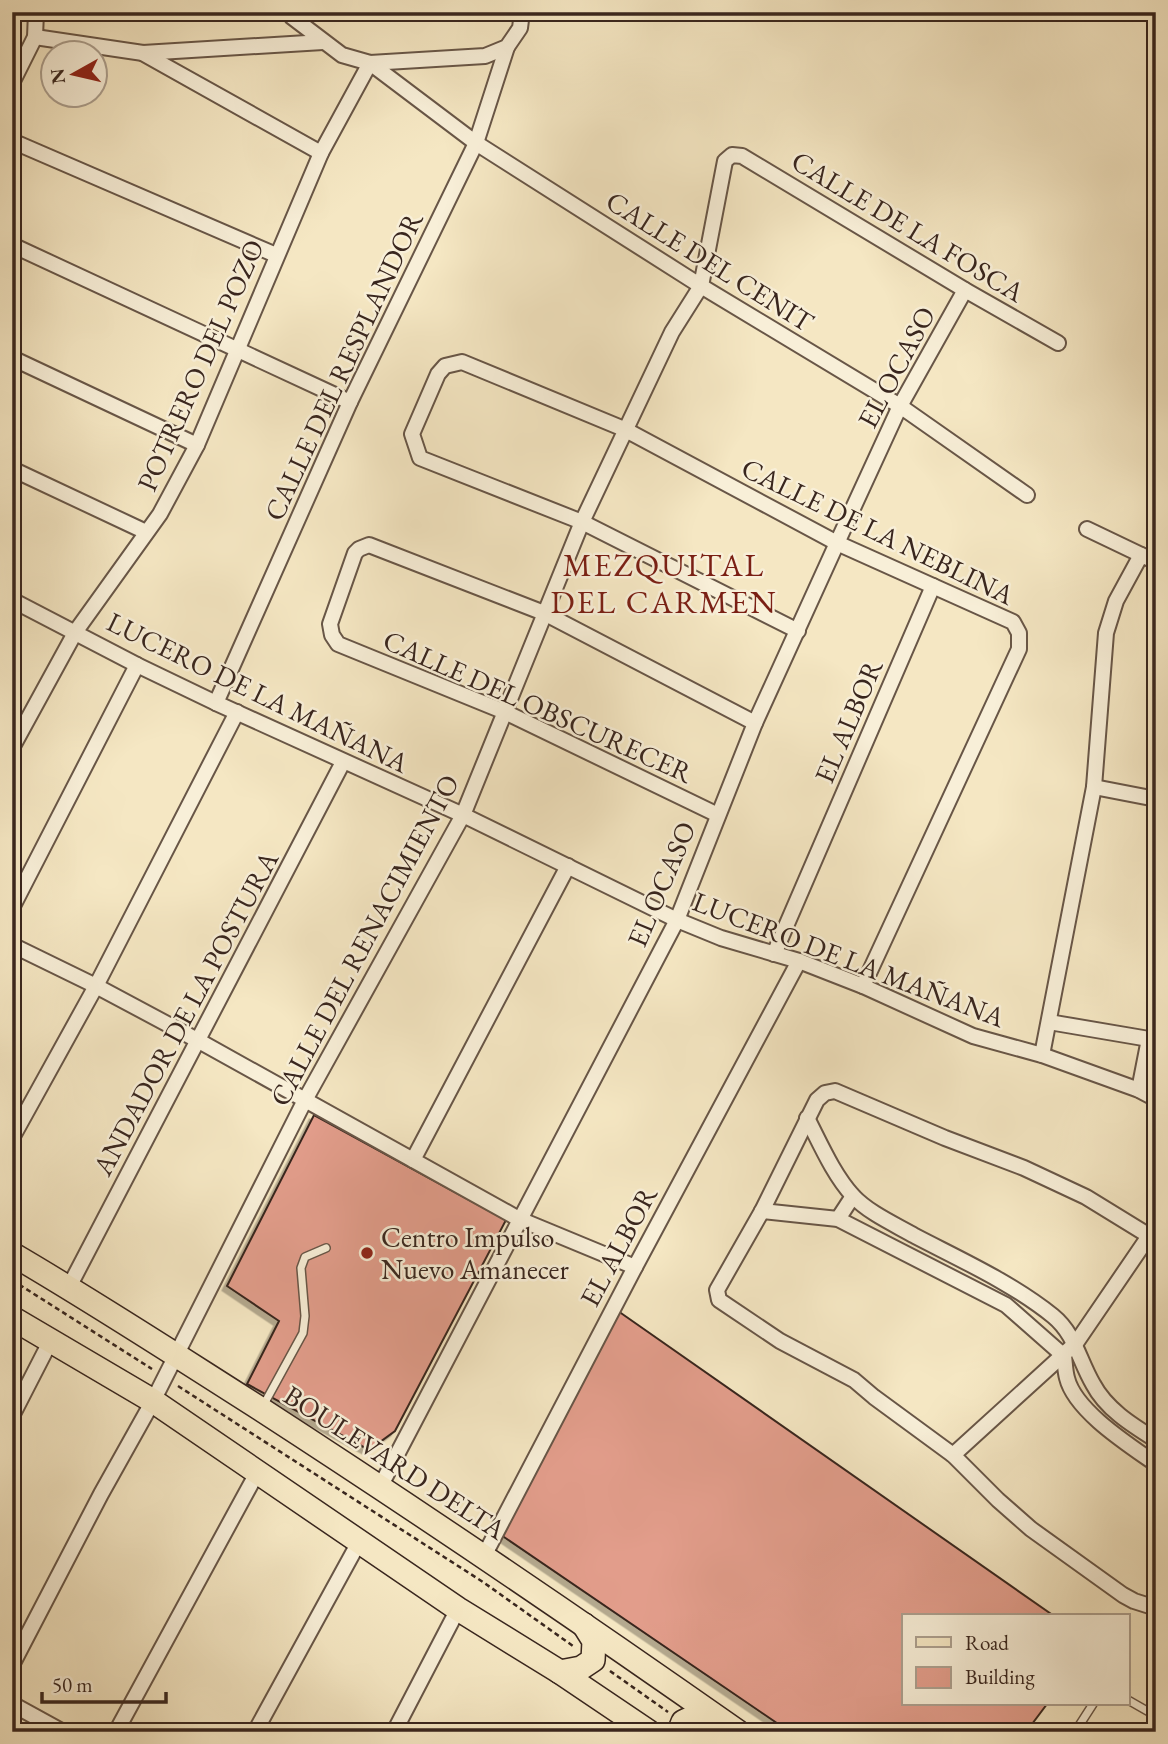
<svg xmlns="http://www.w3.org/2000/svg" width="1168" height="1744" viewBox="0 0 1168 1744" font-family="'EB Garamond',serif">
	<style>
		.building { fill: #e29d8b; stroke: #39261e; stroke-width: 2; filter: url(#shadow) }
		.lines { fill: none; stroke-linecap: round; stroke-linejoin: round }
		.service-casing { stroke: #685647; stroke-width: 10 }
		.minor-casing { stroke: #685647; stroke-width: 18 }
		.primary-casing { stroke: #39261e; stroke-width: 26 }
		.path { stroke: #39261e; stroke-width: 2.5; stroke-dasharray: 5 3.5; stroke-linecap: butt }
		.service { stroke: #f8efd8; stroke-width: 7 }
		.minor { stroke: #f8efd8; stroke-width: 14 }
		.primary { stroke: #f5e7c3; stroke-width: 23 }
		.poi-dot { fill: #8f2418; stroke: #f8efd8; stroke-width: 2.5 }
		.labels { text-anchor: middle; stroke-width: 5; stroke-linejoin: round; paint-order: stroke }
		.street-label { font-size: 28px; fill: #39261e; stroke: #f8efd8 }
		.poi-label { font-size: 28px; fill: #39261e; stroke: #f8efd8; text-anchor: start }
		.quarter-label { font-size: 32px; letter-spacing: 2px; fill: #7a1f14; stroke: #f8efd8 }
	</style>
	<defs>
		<filter id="shadow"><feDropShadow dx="-4.5" dy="4.5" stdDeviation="0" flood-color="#0004"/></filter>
	</defs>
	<rect width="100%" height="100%" fill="#f5e7c3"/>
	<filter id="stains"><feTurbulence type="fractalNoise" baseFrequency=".00286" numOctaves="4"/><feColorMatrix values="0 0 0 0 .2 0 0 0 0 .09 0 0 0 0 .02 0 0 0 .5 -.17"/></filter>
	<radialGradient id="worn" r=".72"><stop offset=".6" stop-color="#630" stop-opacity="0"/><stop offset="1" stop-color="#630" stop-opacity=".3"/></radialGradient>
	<g class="building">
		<path d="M314,1115L506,1220L395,1431L369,1450L247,1384L279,1321L227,1286Z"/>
		<path d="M618,1311L1054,1616H904V1704H1047L1026,1732H790L501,1535Z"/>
	</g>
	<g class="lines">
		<g class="service-casing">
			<g id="service">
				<path d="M263,1406L303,1333L305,1316L301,1268L305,1257L326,1248"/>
				<path d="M1128,1700L1156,1716"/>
				<path d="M1075,1732L1093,1704"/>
			</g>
		</g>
		<g class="minor-casing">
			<g id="minor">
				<path d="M289,12L292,17L342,55L370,63L485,56L507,47L520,28L522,12"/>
				<path d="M35,37L143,53L323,42"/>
				<path d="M144,54L321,153"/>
				<path d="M370,63L476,143L701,286L900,406L1027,495"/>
				<path d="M12,83L35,37L36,12"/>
				<path d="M12,141L276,255"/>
				<path d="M12,245L350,402"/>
				<path d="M12,358L197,445"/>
				<path d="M12,469L146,532"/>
				<path d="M1087,529L1156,562"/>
				<path d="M12,600L137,665L216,703L463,815L677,920L721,938L799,961L863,986L973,1036L1042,1055L1139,1090L1156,1099"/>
				<path d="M798,631L582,522L420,458L412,434L438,374L445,366L462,362L624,429L837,543L1013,622L1019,633V649L863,986"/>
				<path d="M216,703L350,402L476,143L507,47"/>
				<path d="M12,748L76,631L160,514L197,445L321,153L370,63"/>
				<path d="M1094,787L1156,799"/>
				<path d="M718,815L505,712L338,644L332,635L330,624L355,553L359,549L369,545L544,613L755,723"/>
				<path d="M12,908L137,665"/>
				<path d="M12,945L96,986L199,1041L519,1219L635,1267"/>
				<path d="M774,954L933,586"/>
				<path d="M1049,1022L1149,1039L1156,1033"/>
				<path d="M1042,1055L1094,787L1106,633L1116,601L1141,555"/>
				<path d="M1139,1090L1149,1039"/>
				<path d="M807,1118C820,1143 833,1174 853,1196C869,1213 894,1224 915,1236C961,1260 1012,1283 1053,1316C1075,1334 1079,1360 1093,1384C1106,1409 1132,1425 1156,1440"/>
				<path d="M12,1138L96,986L237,712"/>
				<path d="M413,1160L568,866"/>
				<path d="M762,1211L838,1219L1006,1305L1064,1356C1065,1363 1065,1371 1067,1378C1075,1411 1129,1445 1156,1464"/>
				<path d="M838,1219L853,1196"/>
				<path d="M1156,1240L1086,1197L1024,1168L945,1138L835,1091L825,1093L817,1100L762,1211L717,1290L719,1300L780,1341L854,1380L874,1397L953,1455L998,1500L1031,1529L1123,1595L1134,1601L1156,1608"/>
				<path d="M69,1287L343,762"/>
				<path d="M12,1416L51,1340"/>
				<path d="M953,1455L1076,1343L1149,1236"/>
				<path d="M380,1487L677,920L755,723L837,543L900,406L965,290"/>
				<path d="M484,1556L635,1267L799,961"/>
				<path d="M12,1665L101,1494L153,1401L305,1100L463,815L582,522L672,332L701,286L725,161L732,155L742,156L965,290L1058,343"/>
				<path d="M12,1704L63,1732"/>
				<path d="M116,1732L258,1471"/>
				<path d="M255,1732L359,1542"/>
				<path d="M394,1732L458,1609"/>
			</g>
		</g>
		<g class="primary-casing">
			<g id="primary">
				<path d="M12,1254C96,1303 177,1356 259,1408C421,1513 580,1621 738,1732"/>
				<path d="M12,1318L153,1401L458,1609L560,1672L649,1732"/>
				<path d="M560,1672L581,1668L593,1660L594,1641L584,1625"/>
				<path d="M679,1732L683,1722L687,1720L722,1722"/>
			</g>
		</g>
		<g class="path">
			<path d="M12,1280L152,1369"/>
			<path d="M178,1386L483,1582L573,1646"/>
			<path d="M610,1671L668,1712"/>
		</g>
		<use href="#service" class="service"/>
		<use href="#minor" class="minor"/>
		<use href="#primary" class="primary"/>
	</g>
	<circle class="poi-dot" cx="367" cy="1253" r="7"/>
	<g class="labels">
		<g class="street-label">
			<text transform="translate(908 226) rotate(31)" y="10">CALLE DE LA FOSCA</text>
			<text transform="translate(710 261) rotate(32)" y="10">CALLE DEL CENIT</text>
			<text transform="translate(200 365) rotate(-66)" y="10">POTRERO DEL POZO</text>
			<text transform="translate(343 366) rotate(-65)" y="10">CALLE DEL RESPLANDOR</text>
			<text transform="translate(896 367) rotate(-62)" y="10">EL OCASO</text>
			<text transform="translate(878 531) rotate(26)" y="10">CALLE DE LA NEBLINA</text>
			<text transform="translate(258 692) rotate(26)" y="10">LUCERO DE LA MAÑANA</text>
			<text transform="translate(538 706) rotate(24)" y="10">CALLE DEL OBSCURECER</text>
			<text transform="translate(848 721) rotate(-67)" y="10">EL ALBOR</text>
			<text transform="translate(661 884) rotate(-67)" y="10">EL OCASO</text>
			<text transform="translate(364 940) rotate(-62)" y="10">CALLE DEL RENACIMIENTO</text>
			<text transform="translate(849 959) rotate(21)" y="10">LUCERO DE LA MAÑANA</text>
			<text transform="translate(185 1013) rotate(-62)" y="10">ANDADOR DE LA POSTURA</text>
			<text transform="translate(618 1246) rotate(-62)" y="10">EL ALBOR</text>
			<text transform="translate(395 1462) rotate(33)" y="10">BOULEVARD DELTA</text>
		</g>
		<g class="poi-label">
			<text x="381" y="1247">Centro Impulso<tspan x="381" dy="32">Nuevo Amanecer</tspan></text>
		</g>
		<g class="quarter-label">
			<text x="664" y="576">MEZQUITAL<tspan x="664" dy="37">DEL CARMEN</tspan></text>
		</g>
	</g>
	<rect width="1168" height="1744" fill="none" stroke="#f5e7c3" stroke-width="42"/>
	<rect x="14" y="14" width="1140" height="1716" fill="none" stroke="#39261e" stroke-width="3.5"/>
	<rect x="21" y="21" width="1126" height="1702" fill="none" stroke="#39261e" stroke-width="2"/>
	<rect x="902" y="1614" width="228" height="91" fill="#f8efd8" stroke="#ac9f8e" stroke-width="2"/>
	<rect x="916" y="1637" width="35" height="10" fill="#f5e7c3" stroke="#ac9f8e" stroke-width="2"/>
	<text x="965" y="1650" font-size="21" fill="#39261e">Road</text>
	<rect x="916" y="1667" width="35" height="21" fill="#e29d8b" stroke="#ac9f8e" stroke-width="2"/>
	<text x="965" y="1684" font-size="21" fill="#39261e">Building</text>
	<g transform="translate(74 74) rotate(262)"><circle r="33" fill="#f8efd8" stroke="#ac9f8e" stroke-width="2"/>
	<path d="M0-5L12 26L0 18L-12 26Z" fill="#8f2418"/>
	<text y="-10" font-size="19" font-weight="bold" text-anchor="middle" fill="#39261e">N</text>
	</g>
	<path d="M42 1692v10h124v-10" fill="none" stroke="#39261e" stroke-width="3.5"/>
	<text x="52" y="1692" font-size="21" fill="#39261e" stroke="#f8efd8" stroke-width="5" paint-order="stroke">50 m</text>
	<rect width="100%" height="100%" filter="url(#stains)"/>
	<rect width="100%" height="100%" fill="url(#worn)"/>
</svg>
